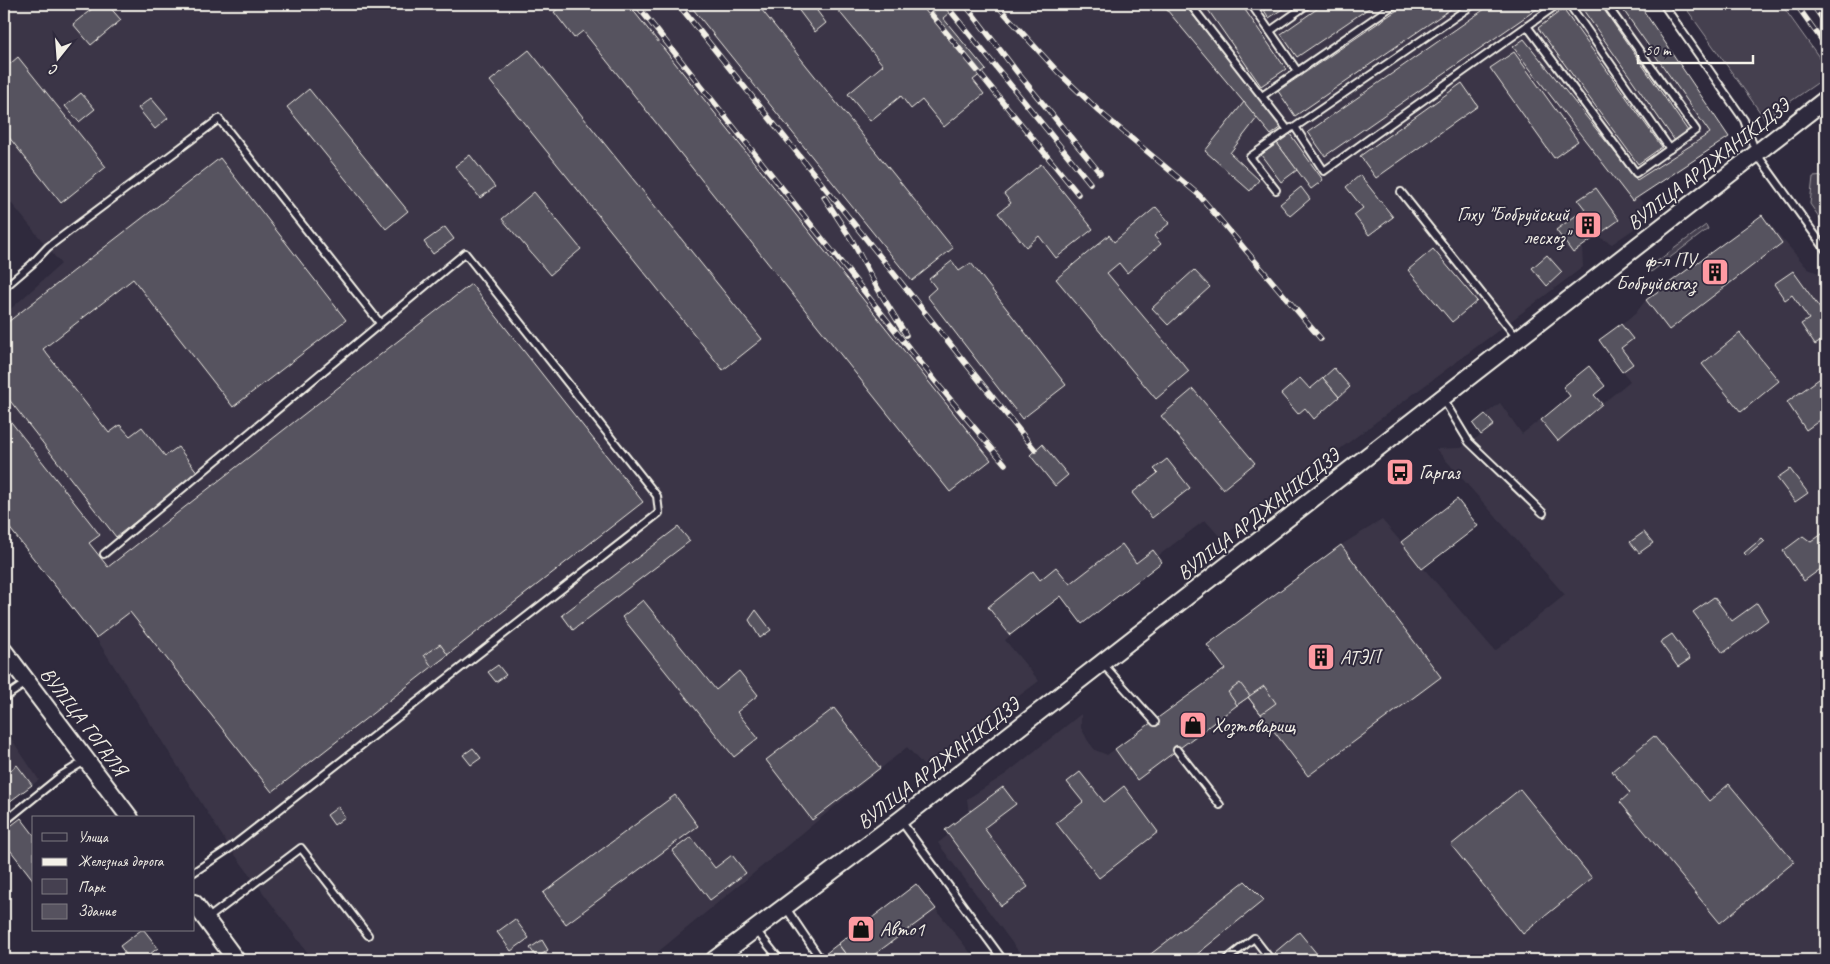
<svg xmlns="http://www.w3.org/2000/svg" width="1830" height="964" viewBox="0 0 1830 964" font-family="Caveat,sans-serif">
	<style>
		.built { fill: #3b3647 }
		.green { fill: #454050; stroke: #9c989c }
		.building { fill: #56525f; stroke: #f4f1e8 }
		.lines { fill: none; stroke-linecap: round; stroke-linejoin: round }
		.service-casing { stroke: #f4f1e8; stroke-width: 10 }
		.secondary-casing { stroke: #f4f1e8; stroke-width: 20 }
		.service { stroke: #2f2a3d; stroke-width: 6 }
		.secondary { stroke: #2f2a3d; stroke-width: 16 }
		.rail-casing { stroke: #f4f1e8; stroke-width: 5.5 }
		.rail { stroke: #2f2a3d; stroke-width: 4; stroke-dasharray: 11; stroke-linecap: butt }
		.labels { text-anchor: middle; stroke-width: 4; stroke-linejoin: round; paint-order: stroke }
		.street-label { font-size: 20px; fill: #f4f1e8; stroke: #2f2a3d }
		.poi-label { font-size: 20px; fill: #f4f1e8; stroke: #2f2a3d; text-anchor: start }
	</style>
	<rect width="100%" height="100%" fill="#2f2a3d"/>
	<filter id="ink" filterUnits="userSpaceOnUse"><feTurbulence type="fractalNoise" baseFrequency=".02" numOctaves="2"/><feDisplacementMap in="SourceGraphic" scale="10" xChannelSelector="R" yChannelSelector="G"/><feConvolveMatrix kernelMatrix="1 2 1 2 8 2 1 2 1" color-interpolation-filters="sRGB"/></filter>
	<g filter="url(#ink)">
		<g class="built">
			<path d="M4,4H1639L1729,137L1638,197L1653,216L1612,244L1597,236L1582,247L1583,267L1221,538L1205,520L1158,556L1162,562L1082,624L1060,596L1005,640L1039,681L924,766L907,747L648,960H313L230,848L96,638L4,521V315L61,264L4,194Z"/>
			<path d="M1762,215L1808,269L1821,274L1826,282V960H1025L938,843L948,835L945,830L969,813L967,799L1006,774L1081,714V728L1088,741L1095,750L1107,755L1225,669L1207,645L1341,545L1382,520L1495,651L1565,595L1436,449L1461,448L1481,435L1473,424L1500,403L1522,434L1570,396L1563,387L1589,366L1605,386L1595,395L1602,404L1630,381L1599,340L1635,314L1646,300Z"/>
			<path d="M4,728L39,780L5,805L4,803Z"/>
			<path d="M916,884L976,960H817Z"/>
		</g>
		<g class="green">
			<path d="M1683,4H1781L1826,67V77L1765,119Z"/>
			<path d="M1826,176V227L1810,204L1813,177Z"/>
			<path d="M1706,225L1708,229L1651,272L1648,268Z"/>
		</g>
		<g class="building">
			<path d="M98,4H107L121,20L91,45L73,24Z"/>
			<path d="M565,4H628L991,460L950,492L583,31L574,38L554,12Z"/>
			<path d="M689,4H757L953,248L912,281Z"/>
			<path d="M794,4H812L826,23L815,32Z"/>
			<path d="M833,4H951L955,8L943,18L986,70L973,80L984,94L944,127L922,100L911,109L901,96L870,121L848,94L883,65Z"/>
			<path d="M1162,4H1184L1282,127L1271,135Z"/>
			<path d="M1204,4H1241L1286,69L1261,86Z"/>
			<path d="M1260,4H1290L1269,18Z"/>
			<path d="M1324,4H1375L1297,57L1281,34Z"/>
			<path d="M1406,4H1458L1295,116L1278,91Z"/>
			<path d="M1492,4H1544L1325,156L1308,132Z"/>
			<path d="M1579,4H1600L1688,131L1675,141Z"/>
			<path d="M1619,4H1639L1729,137L1632,201L1513,47L1524,39L1637,180L1710,133Z"/>
			<path d="M1563,9L1662,147L1638,164L1538,28Z"/>
			<path d="M529,50L762,339L723,370L490,81Z"/>
			<path d="M1514,52L1578,141L1554,158L1490,68Z"/>
			<path d="M18,57L106,167L61,203L4,131V69Z"/>
			<path d="M1462,83L1478,106L1376,178L1360,156Z"/>
			<path d="M309,89L408,211L386,229L287,107Z"/>
			<path d="M81,93L95,109L79,122L65,106Z"/>
			<path d="M151,98L168,118L155,129L138,108Z"/>
			<path d="M1244,102L1257,118L1230,153L1259,180L1250,191L1205,151Z"/>
			<path d="M1290,134L1323,180L1311,189L1277,143Z"/>
			<path d="M1277,143L1297,170L1281,182L1261,155Z"/>
			<path d="M470,155L495,187L480,198L455,166Z"/>
			<path d="M220,158L346,320L233,407L133,279L43,349L109,433L120,425L130,436L142,427L165,456L178,447L198,473L116,537L4,393V325Z"/>
			<path d="M1041,164L1093,229L1056,258L1039,236L1026,247L998,213L1011,203L1004,194Z"/>
			<path d="M1360,175L1393,217L1369,235L1354,215L1363,208L1346,187Z"/>
			<path d="M1301,187L1310,199L1290,216L1280,204Z"/>
			<path d="M1596,188L1619,220L1573,253L1556,230L1585,209L1578,200Z"/>
			<path d="M534,192L581,249L550,275L502,219Z"/>
			<path d="M1156,207L1170,223L1154,236L1161,244L1127,273L1119,263L1107,273L1189,371L1156,399L1056,279L1109,235L1114,242Z"/>
			<path d="M1762,215L1782,243L1669,330L1646,300Z"/>
			<path d="M445,227L454,239L433,254L424,242Z"/>
			<path d="M1433,249L1477,301L1452,322L1408,270Z"/>
			<path d="M1547,255L1562,272L1547,286L1532,268Z"/>
			<path d="M952,261L959,271L971,263L1066,385L1022,419L927,296L936,288L929,279Z"/>
			<path d="M1194,270L1210,287L1168,325L1152,308Z"/>
			<path d="M1793,271L1826,317V342L1824,339L1815,345L1801,324L1809,319L1792,295L1785,300L1774,284Z"/>
			<path d="M471,284L643,502L272,792L130,612L96,638L4,521V413L100,535L89,543L108,567Z"/>
			<path d="M1621,324L1633,339L1621,348L1633,364L1622,372L1599,340Z"/>
			<path d="M1740,333L1779,381L1741,412L1702,364Z"/>
			<path d="M1589,366L1605,386L1594,395L1602,404L1558,441L1541,420L1570,396L1563,387Z"/>
			<path d="M1334,368L1350,387L1339,397L1323,378Z"/>
			<path d="M1826,374V416L1806,430L1787,402Z"/>
			<path d="M1300,378L1310,389L1323,378L1339,397L1314,419L1305,408L1298,414L1281,394Z"/>
			<path d="M1193,389L1255,463L1223,489L1161,416Z"/>
			<path d="M1485,414L1494,425L1481,435L1473,424Z"/>
			<path d="M1042,444L1068,475L1055,486L1030,455Z"/>
			<path d="M1167,459L1190,488L1152,518L1132,493L1158,473L1154,469Z"/>
			<path d="M1790,469L1808,493L1795,502L1777,478Z"/>
			<path d="M1457,499L1478,526L1422,569L1401,542Z"/>
			<path d="M678,527L690,541L573,630L562,615Z"/>
			<path d="M1826,531V565L1804,581L1783,551L1803,536L1811,542Z"/>
			<path d="M1644,532L1653,543L1639,553L1630,542Z"/>
			<path d="M1762,538L1765,541L1747,556L1744,553Z"/>
			<path d="M1122,544L1136,563L1153,550L1162,562L1082,624L1061,596L1010,635L988,607L1033,571L1040,580L1056,567L1070,584Z"/>
			<path d="M1341,545L1441,677L1308,776L1248,697L1137,780L1115,749L1225,669L1207,645Z"/>
			<path d="M1714,597L1732,621L1757,603L1768,620L1723,653L1693,612Z"/>
			<path d="M643,600L716,690L739,671L758,695L737,712L758,738L734,757L622,617Z"/>
			<path d="M756,610L771,630L760,638L749,620Z"/>
			<path d="M1672,634L1690,659L1678,667L1660,642Z"/>
			<path d="M440,644L448,655L432,667L424,655Z"/>
			<path d="M498,665L506,675L496,682L488,672Z"/>
			<path d="M1240,683L1250,696L1237,705L1228,692Z"/>
			<path d="M1264,686L1276,703L1261,714L1248,697Z"/>
			<path d="M834,708L880,768L812,820L766,760Z"/>
			<path d="M1654,736L1709,801L1729,784L1794,862L1720,923L1620,802L1630,793L1612,771Z"/>
			<path d="M473,748L481,758L471,765L463,755Z"/>
			<path d="M17,765L32,785L5,805L4,776Z"/>
			<path d="M1080,772L1104,802L1124,786L1158,832L1099,878L1056,823L1083,802L1067,782Z"/>
			<path d="M1003,787L1016,804L984,828L1028,887L1001,906L945,830Z"/>
			<path d="M1520,789L1592,878L1523,934L1451,845Z"/>
			<path d="M675,795L698,826L566,924L543,893Z"/>
			<path d="M338,807L345,817L334,825L327,815Z"/>
			<path d="M21,818L34,835V881L4,842V831Z"/>
			<path d="M691,837L715,868L732,855L746,873L710,900L672,851Z"/>
			<path d="M1245,881L1264,900L1190,960H1143Z"/>
			<path d="M916,884L936,909L867,960H850L838,944Z"/>
			<path d="M515,919L529,938L511,951L497,932Z"/>
			<path d="M141,930H144L158,948L142,960H130L120,946Z"/>
			<path d="M1299,932L1322,960H1279L1274,953Z"/>
			<path d="M542,940L548,950L537,958L530,948Z"/>
			<path d="M838,944L850,960H817L820,958Z"/>
		</g>
		<g class="lines">
			<g class="service-casing">
				<g id="service">
					<path d="M1190,4L1288,130"/>
					<path d="M1251,4L1298,72"/>
					<path d="M1474,4L1295,127L1324,171L1527,26"/>
					<path d="M1558,4L1527,26L1636,173L1696,130L1606,4"/>
					<path d="M1569,4L1670,149"/>
					<path d="M1663,4L1744,120L1756,153L1826,250"/>
					<path d="M1270,31L1308,4"/>
					<path d="M1262,96L1395,4"/>
					<path d="M1276,190L1250,157L1291,128"/>
					<path d="M1401,192L1517,338"/>
					<path d="M4,288L32,264L48,247L219,119L380,323"/>
					<path d="M1443,399L1469,442L1543,513"/>
					<path d="M104,554L465,253L657,496L659,513L230,848L194,872"/>
					<path d="M1103,664L1155,722"/>
					<path d="M4,698L26,683"/>
					<path d="M1177,750L1220,805"/>
					<path d="M901,821L1003,960"/>
					<path d="M4,822L62,775L85,761"/>
					<path d="M786,908L821,960"/>
					<path d="M207,919L301,848L368,935"/>
					<path d="M756,930L780,960"/>
					<path d="M1226,960L1254,938L1271,960"/>
				</g>
			</g>
			<g class="secondary-casing">
				<g id="secondary">
					<path d="M4,651L130,818"/>
					<path d="M194,903L236,960"/>
					<path d="M714,960L900,820L1826,99"/>
				</g>
			</g>
			<use href="#service" class="service"/>
			<use href="#secondary" class="secondary"/>
			<g class="rail-casing">
				<g id="rail">
					<path d="M636,4L940,387L1005,464"/>
					<path d="M678,4L1035,450"/>
					<path d="M923,4L1078,194"/>
					<path d="M945,4L1090,183"/>
					<path d="M965,4L1017,72L1100,173"/>
					<path d="M996,4L1058,72L1100,112L1199,195L1321,339"/>
					<path d="M1796,4L1826,46"/>
					<path d="M1812,4L1826,24"/>
					<path d="M1824,4L1826,7"/>
					<path d="M824,197L853,242L875,284L906,335"/>
				</g>
			</g>
			<use href="#rail" class="rail"/>
		</g>
	</g>
	<defs>
		<g id="building-square" transform="scale(1.4375)"><rect x="-9" y="-9" width="18" height="18" rx="4" fill="#ff9aa2" stroke="#2f2a3d"/><path d="M-4-6H4V6H1V3H-1V6H-4ZM-2.5-4.3h1.7v1.8h-1.7ZM.8-4.3h1.7v1.8H.8ZM-2.5-1h1.7V.8h-1.7ZM.8-1h1.7V.8H.8Z" fill="#111"/></g>
		<g id="bus-square" transform="scale(1.4375)"><rect x="-9" y="-9" width="18" height="18" rx="4" fill="#ff9aa2" stroke="#2f2a3d"/><path d="M-5-6H5V4H4V6H2V4H-2V6H-4V4H-5ZM-3.5-4V0h7V-4ZM-3.5 1.2v1.5H-2V1.2ZM2 1.2v1.5H3.5V1.2Z" fill="#111"/></g>
		<g id="shop-square" transform="scale(1.4375)"><rect x="-9" y="-9" width="18" height="18" rx="4" fill="#ff9aa2" stroke="#2f2a3d"/><path d="M-5-2.5h2.3a2.7 3.5 0 0 1 5.4 0H5L5.5 6h-11ZM-1.5-2.5h3a1.5 2.3 0 0 0-3 0Z" fill="#111"/></g>
	</defs>
	<g fill-rule="evenodd">
		<use href="#building-square" x="1588" y="225"/>
		<use href="#building-square" x="1715" y="272"/>
		<use href="#bus-square" x="1400" y="472"/>
		<use href="#building-square" x="1321" y="657"/>
		<use href="#shop-square" x="1193" y="725"/>
		<use href="#shop-square" x="861" y="929"/>
	</g>
	<g class="labels">
		<g class="street-label">
			<text transform="translate(1708 164) rotate(-38)" y="7">ВУЛІЦА АРДЖАНІКІДЗЭ</text>
			<text transform="translate(1258 514) rotate(-38)" y="7">ВУЛІЦА АРДЖАНІКІДЗЭ</text>
			<text transform="translate(84 721) rotate(53)" y="7">ВУЛІЦА ГОГАЛЯ</text>
			<text transform="translate(938 763) rotate(-38)" y="7">ВУЛІЦА АРДЖАНІКІДЗЭ</text>
		</g>
		<g class="poi-label">
			<text x="1569" y="221" text-anchor="end">Глху "Бобруйский<tspan x="1569" dy="23">лесхоз"</tspan></text>
			<text x="1696" y="267" text-anchor="end">ф-л ПУ<tspan x="1696" dy="23">Бобруйскгаз</tspan></text>
			<text x="1419" y="479">Гаргаз</text>
			<text x="1340" y="664">АТЭП</text>
			<text x="1212" y="732">Хозтоварищ</text>
			<text x="880" y="936">Авто1</text>
		</g>
	</g>
	<rect width="1830" height="964" fill="none" stroke="#2f2a3d" stroke-width="20"/>
	<rect x="10" y="10" width="1810" height="944" fill="none" stroke="#f4f1e8" stroke-width="2" filter="url(#ink)"/>
	<rect x="32" y="816" width="162" height="115" fill="#2f2a3d" stroke="#7e7a81"/>
	<rect x="42" y="833" width="25" height="8" fill="#2f2a3d" stroke="#7e7a81"/>
	<text x="78" y="842" font-size="15" fill="#f4f1e8">Улица</text>
	<rect x="42" y="858" width="25" height="8" fill="#f4f1e8" stroke="#7e7a81"/>
	<text x="78" y="866" font-size="15" fill="#f4f1e8">Железная дорога</text>
	<rect x="42" y="879" width="25" height="15" fill="#454050" stroke="#7e7a81"/>
	<text x="78" y="892" font-size="15" fill="#f4f1e8">Парк</text>
	<rect x="42" y="904" width="25" height="15" fill="#56525f" stroke="#7e7a81"/>
	<text x="78" y="916" font-size="15" fill="#f4f1e8">Здание</text>
	<g transform="translate(58 58) rotate(197)" stroke="#2f2a3d" stroke-width="4" paint-order="stroke">
	<path d="M0-4L9 19L0 12L-9 19Z" fill="#f4f1e8"/>
	<text y="-8" font-size="14" font-weight="bold" text-anchor="middle" fill="#f4f1e8">С</text>
	</g>
	<path d="M1638 55v8h115v-8" fill="none" stroke="#f4f1e8" stroke-width="2.5"/>
	<text x="1645" y="55" font-size="15" fill="#f4f1e8" stroke="#2f2a3d" stroke-width="4" paint-order="stroke">50 m</text>
</svg>
